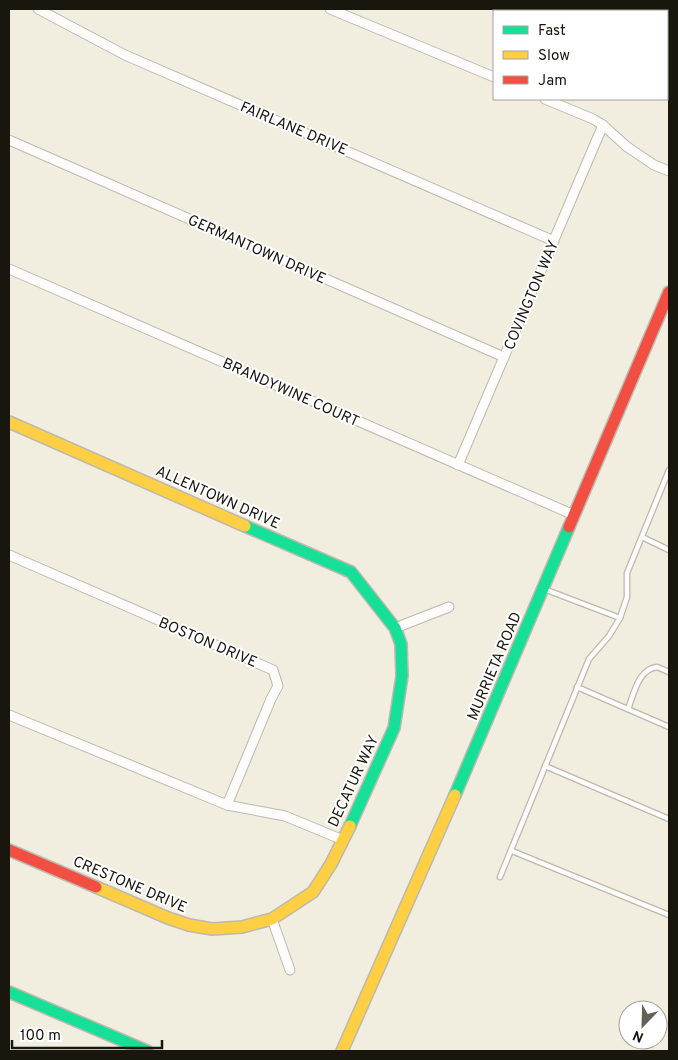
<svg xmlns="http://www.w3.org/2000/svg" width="678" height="1060" viewBox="0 0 678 1060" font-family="Overpass,sans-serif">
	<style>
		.built { fill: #f0ead2 }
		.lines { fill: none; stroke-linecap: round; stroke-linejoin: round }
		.lane-casing { stroke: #bcb9ae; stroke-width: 7 }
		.street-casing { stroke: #bcb9ae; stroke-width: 11 }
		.fast-casing { stroke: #bcb9ae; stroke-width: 14 }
		.slow-casing { stroke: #bcb9ae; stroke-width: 14 }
		.jam-casing { stroke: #bcb9ae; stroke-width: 14 }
		.lane { stroke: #fdfcfa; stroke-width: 4.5 }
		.street { stroke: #fdfcfa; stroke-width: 9 }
		.fast { stroke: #16e098; stroke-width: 11 }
		.slow { stroke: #ffcf43; stroke-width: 11 }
		.jam { stroke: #f24e42; stroke-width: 11 }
		.labels { text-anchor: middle; stroke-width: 4; stroke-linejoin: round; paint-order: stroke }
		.street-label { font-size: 15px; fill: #18160d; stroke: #fff }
	</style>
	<rect width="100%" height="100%" fill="#f1eddf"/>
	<path class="built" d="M669,32V103L665,99H667V38Z"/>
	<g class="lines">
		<g class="lane-casing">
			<g id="lane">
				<path d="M642,537L669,550"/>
				<path d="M544,589L620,618"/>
				<path d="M577,687L669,727"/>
				<path d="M628,709C634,694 638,669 657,667L669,672"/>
				<path d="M545,766L669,819"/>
				<path d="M512,851L669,915"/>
				<path d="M500,877L589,659L609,636L620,618L627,597V573L669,470"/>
			</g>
		</g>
		<g class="street-casing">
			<g id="street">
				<path d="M38,9L125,55L554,241"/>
				<path d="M330,9L494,77"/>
				<path d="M545,99L593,119L603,125L626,146L654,165L669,171"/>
				<path d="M9,140L504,357"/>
				<path d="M9,269L574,515"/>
				<path d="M458,465L603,125"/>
				<path d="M9,555L273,670L278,686L271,699L227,805"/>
				<path d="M395,628L449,607"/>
				<path d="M9,715L227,805L285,816L343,840"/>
				<path d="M272,919L290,970"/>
			</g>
		</g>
		<g class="fast-casing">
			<g id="fast">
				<path d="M245,526L351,572L395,628L401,644L402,676L394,728L350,826"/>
				<path d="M455,795L569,527"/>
				<path d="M9,992L147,1051"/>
			</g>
		</g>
		<g class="slow-casing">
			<g id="slow">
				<path d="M9,422L245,526"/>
				<path d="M96,887L168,918L189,925L212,929L242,927L272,919L313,892L331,864L350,826"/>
				<path d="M342,1051L455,795"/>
			</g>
		</g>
		<g class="jam-casing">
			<g id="jam">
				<path d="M569,527L669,292"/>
				<path d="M9,850L96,887"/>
			</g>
		</g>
		<use href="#lane" class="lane"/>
		<use href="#street" class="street"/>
		<use href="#fast" class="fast"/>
		<use href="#slow" class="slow"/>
		<use href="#jam" class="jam"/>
	</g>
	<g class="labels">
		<g class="street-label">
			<text transform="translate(294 128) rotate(23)" y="5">FAIRLANE DRIVE</text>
			<text transform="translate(257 249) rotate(24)" y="5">GERMANTOWN DRIVE</text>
			<text transform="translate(531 295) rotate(-67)" y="5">COVINGTON WAY</text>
			<text transform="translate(291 392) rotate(24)" y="5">BRANDYWINE COURT</text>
			<text transform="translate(218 497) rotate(24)" y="5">ALLENTOWN DRIVE</text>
			<text transform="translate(208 642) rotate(23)" y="5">BOSTON DRIVE</text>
			<text transform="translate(494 666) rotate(-67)" y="5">MURRIETA ROAD</text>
			<text transform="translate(353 781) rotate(-65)" y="5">DECATUR WAY</text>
			<text transform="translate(130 884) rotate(23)" y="5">CRESTONE DRIVE</text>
		</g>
	</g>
	<rect width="678" height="1060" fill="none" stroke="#18160d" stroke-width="20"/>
	<rect x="493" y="10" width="175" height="90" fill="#ffffff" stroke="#a3a29e"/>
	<rect x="503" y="26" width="25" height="8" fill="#16e098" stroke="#a3a29e"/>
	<text x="538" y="35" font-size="15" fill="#18160d">Fast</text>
	<rect x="503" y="51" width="25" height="8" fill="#ffcf43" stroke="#a3a29e"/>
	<text x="538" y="60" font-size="15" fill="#18160d">Slow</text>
	<rect x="503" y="76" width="25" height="8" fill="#f24e42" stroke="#a3a29e"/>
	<text x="538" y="85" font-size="15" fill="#18160d">Jam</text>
	<g transform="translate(643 1025) rotate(203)"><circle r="24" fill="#ffffff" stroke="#a3a29e"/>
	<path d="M0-4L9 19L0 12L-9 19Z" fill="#646156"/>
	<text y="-8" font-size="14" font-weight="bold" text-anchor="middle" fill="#18160d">N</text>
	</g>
	<path d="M12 1040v8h150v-8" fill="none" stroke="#18160d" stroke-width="2.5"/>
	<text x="20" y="1040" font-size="15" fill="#18160d" stroke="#ffffff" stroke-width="4" paint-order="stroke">100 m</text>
</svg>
